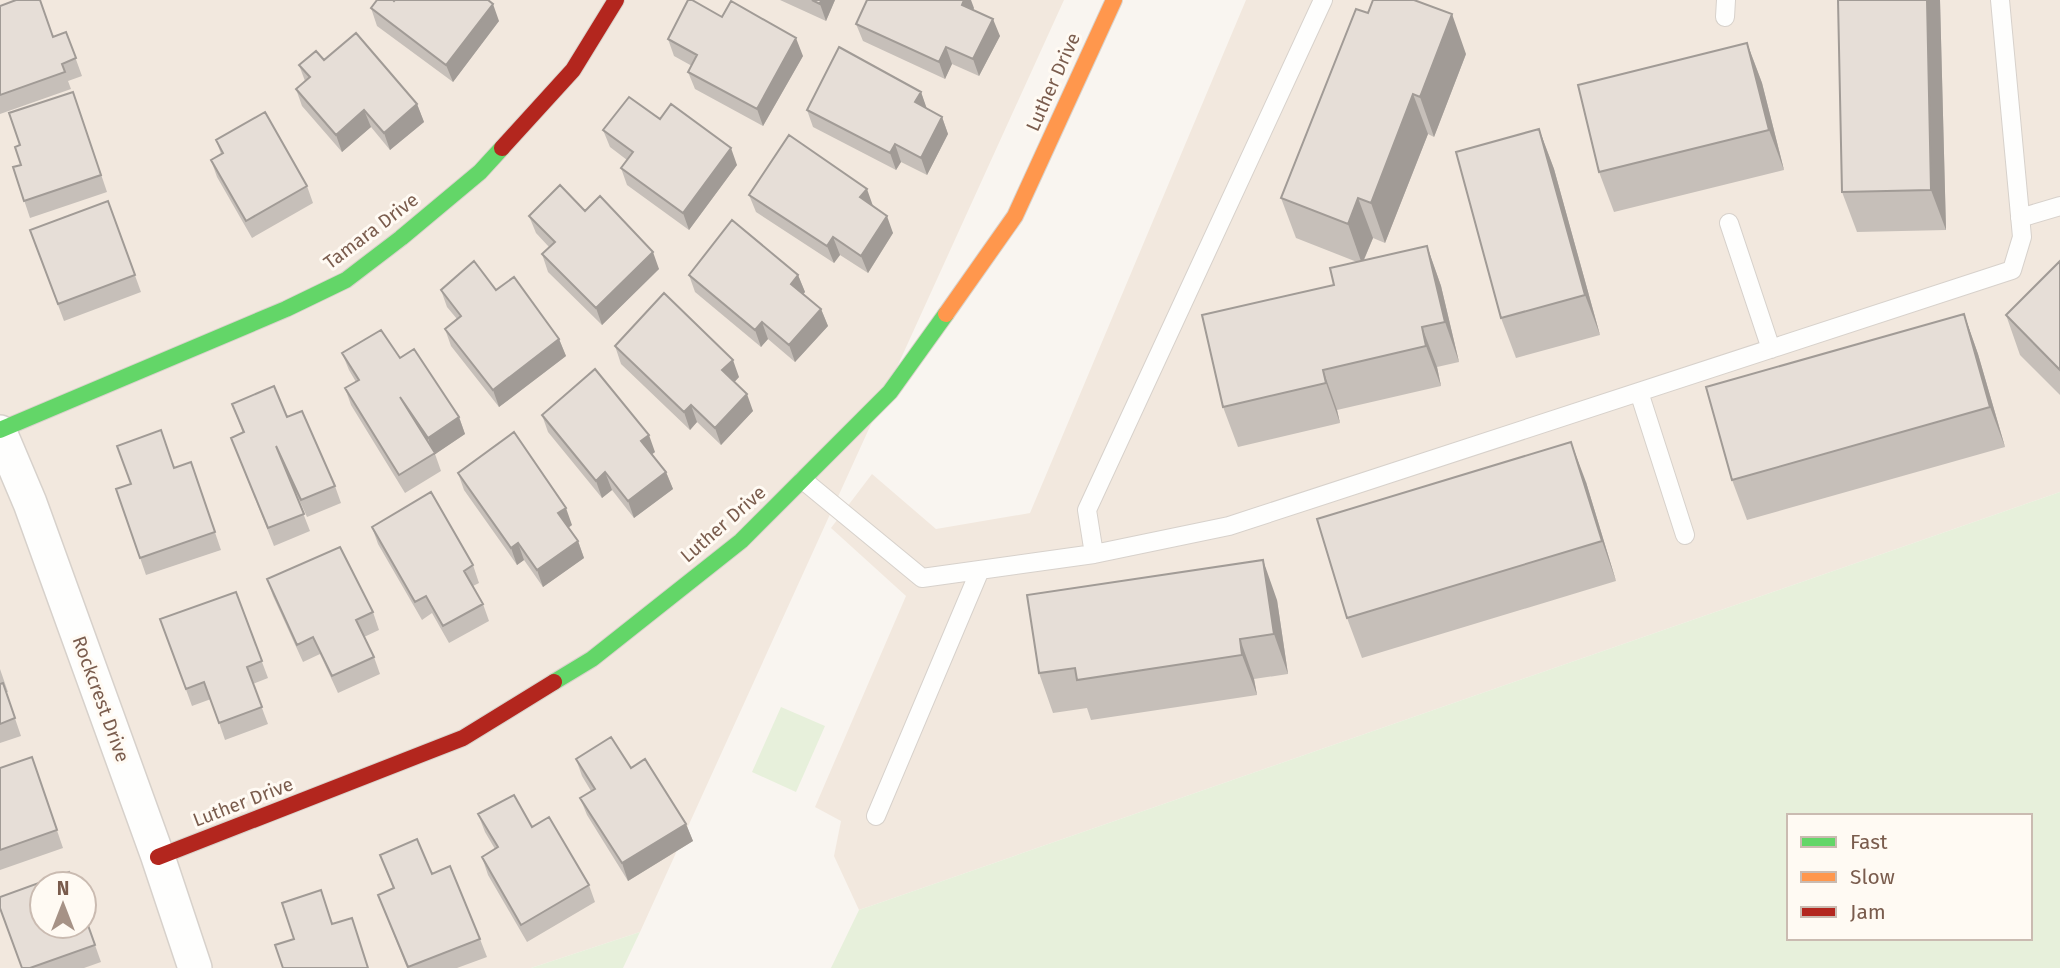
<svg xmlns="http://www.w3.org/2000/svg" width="2060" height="968" font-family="'Fira Sans',sans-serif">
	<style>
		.residential { fill: #f2e8de; fill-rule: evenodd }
		.green { fill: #e7f0db; fill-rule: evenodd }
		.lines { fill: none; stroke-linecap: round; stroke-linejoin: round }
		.lane-casing { stroke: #d7d1cb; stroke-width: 20 }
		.street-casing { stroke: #d7d1cb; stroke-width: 36 }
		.fast-casing { stroke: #d9d2cb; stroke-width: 18 }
		.slow-casing { stroke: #d9d2cb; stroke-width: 18 }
		.jam-casing { stroke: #d9d2cb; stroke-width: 18 }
		.lane { stroke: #fefefd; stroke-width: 18 }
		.street { stroke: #fefefd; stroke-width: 33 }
		.fast { stroke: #63d668; stroke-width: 16 }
		.slow { stroke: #ff974d; stroke-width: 16 }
		.jam { stroke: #b3261e; stroke-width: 16 }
		.wall { fill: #c6bfb9 }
		.shaded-wall { fill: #a19b96 }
		.building { fill: #e6ded7; stroke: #a19b96; stroke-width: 2 }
		.labels { text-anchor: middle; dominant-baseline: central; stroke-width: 6; stroke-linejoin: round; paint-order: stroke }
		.street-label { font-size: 19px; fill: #7a5c4d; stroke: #fffaf3 }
	</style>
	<rect width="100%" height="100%" fill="#f9f5f0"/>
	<path class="residential" d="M0,0h1064l-424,932 -109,36h-531zM42,884h42v42h-42z
		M1246,0h814v492l-1201,418 -25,-54 7,-35 -26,-14 91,-211 -75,-68 41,-54 64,55 94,-16z"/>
	<path class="green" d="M2060,492v476h-1229l28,-58zM1789,816h241v122h-241z
		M781,707l44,19 -29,66 -44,-20z
		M640,932l-17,36h-92z"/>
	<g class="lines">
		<defs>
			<path id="lane" d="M1725,17l1,-17
				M2020,218l40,-12
				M1729,223l42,126
				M1639,392l46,143
				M803,480l119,98 172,-24 -7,-44 236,-510
				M1094,554l135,-28 783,-256 10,-33 -22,-237
				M876,816l104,-246"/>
			<path id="street" d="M0,432l30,71 128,354 37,111"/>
			<path id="fast" d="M0,430l286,-121 60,-29 55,-42 79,-66 22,-24
				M554,682l38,-23 149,-118 149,-149 56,-78"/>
			<path id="slow" d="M946,314l69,-98 99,-216"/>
			<path id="jam" d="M502,148l71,-78 43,-70
				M158,857l305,-119 91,-56"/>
		</defs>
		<use href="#lane" class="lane-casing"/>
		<use href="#street" class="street-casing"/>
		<use href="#fast" class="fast-casing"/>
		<use href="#slow" class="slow-casing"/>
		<use href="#jam" class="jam-casing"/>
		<use href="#lane" class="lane"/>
		<use href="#street" class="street"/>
		<use href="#fast" class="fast"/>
		<use href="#slow" class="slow"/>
		<use href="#jam" class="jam"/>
	</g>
	<path class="wall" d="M780,0h55l-9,21z
		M1940,0l6,230 -89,2 -15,-40z
		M394,1l105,20 -46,61 -76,-56 -6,-18z
		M0,6l53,31 13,-5 16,44 -14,5 3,8 -71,25z
		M974,8l-1,2 27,26 -21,40 -27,-12 -7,15 -82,-38 -7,-17z
		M722,17l81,39 -40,70 -68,-37 -7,-17 4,-6 -18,-10 -6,-17z
		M1747,43l15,40 22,87 -170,42 -15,-40z
		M1466,54l-32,83 -6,-3 -43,109 -12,-5 -9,22 63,-14 14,40 18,76 -22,5 4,19 -104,24 3,13 -102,24 -15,-40 111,-122 23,-23 -61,-24 -15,-40z
		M324,60l93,44 7,18 -34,28 -19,-23 -29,25 -40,-46 -6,-17 9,-8 -6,-16z
		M921,92l5,16 16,9 6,17 -21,41 -26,-13 -5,8 -83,-43 -6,-17z
		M79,109l28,83 -77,26 -17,-51 8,-2 -1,-20z
		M660,119l77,46 -48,65 -62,-45 -6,-17 6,-8 -17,-13 -7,-17z
		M1539,129l15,40 46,166 -84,23 -15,-40z
		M216,140l91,46 6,17 -61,35 -35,-61 -6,-17 10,-6z
		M749,195l124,11 20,27 -25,40 -28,-18 -6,8 -78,-51z
		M108,201l33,91 -77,29 -34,-91z
		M585,211l74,58 -57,56 -54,-53 -6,-18 7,-7 -13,-14 -7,-17z
		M2060,261v134l-40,-40 -14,-40z
		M689,275h109l7,17 -2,2 18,15 7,17 -33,36 -27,-23 -7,8 -66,-55z
		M441,290h55l63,49 7,17 -67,51 -48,-61 -6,-17 12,-10 -10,-12z
		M1964,314l14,40 27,93 -258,73 -15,-40z
		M615,346l124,31 -5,5 19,29 -32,34 -24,-23 -7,8 -69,-66z
		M342,353l58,5 59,59 6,17 -30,20 6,17 -36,22 -54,-88 -6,-17 11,-6 -7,-12z
		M232,404l55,13 48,69 6,17 -34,14 -18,-40 21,54 -36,15 -43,-108 12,-5z
		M542,415l113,37 -3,2 14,18 7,17 -39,29 -22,-28 -10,8 -54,-66z
		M191,462l30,88 -75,25 -30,-86z
		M458,473l114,52 -4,3 10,13 6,17 -41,29 -19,-27 -7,5 -53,-75z
		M1586,482l30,99 -254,77 -15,-40z
		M372,527l101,38 6,18 -6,3 10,18 6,17 -40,22 -17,-30 -10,7 -44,-76z
		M267,579l106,33 6,18 -15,7 10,20 6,17 -42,19 -18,-39 -17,8 -30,-66z
		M236,592l32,86 -15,6 15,40 -43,16 -14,-41 -19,7 -32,-87z
		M1277,600l11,74 -34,5 3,16 -166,25 -4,-12 -34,5 -14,-40z
		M0,669l8,23h-2l15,44 -21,7z
		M32,757l31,91 -63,22v-102z
		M576,759l55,9 55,56 7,17 -65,40 -41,-66 -7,-17 11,-7 -9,-15z
		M478,814l54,13 57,58 6,17 -68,40 -39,-67 -6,-18 13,-8 -10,-17z
		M380,855l52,19 48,65 7,18 -30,11h-50l-29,-73 15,-7z
		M84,914l17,48 -17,6h-62z"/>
	<path class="shaded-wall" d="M821,0h14l-9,21 -6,-17z
		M964,0h7l3,8 -6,14 -6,-17z
		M1927,0h13l6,230 -15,-40z
		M493,4l6,17 -46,61 -7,-17z
		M1452,14l14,40 -32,83 -14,-40z
		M993,19l7,17 -21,40 -6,-17z
		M796,38l7,18 -40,70 -6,-17z
		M1747,43l15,40 22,87 -15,-40z
		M946,47l6,17 -7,15 -6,-17z
		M921,92l6,17 -12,-7z
		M1413,94l15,40 -43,109 -14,-40z
		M417,104l7,18 -34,28 -6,-17z
		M364,110l7,17 -29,25 -6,-17z
		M942,117l6,17 -21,41 -6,-17z
		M1539,129l15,40 46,166 -15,-40z
		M895,144l6,18 -5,8 -6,-17z
		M731,148l6,17 -48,65 -6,-17z
		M867,189l6,17 -13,-9z
		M1358,198l15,40 -11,26 -14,-40z
		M887,216l6,17 -25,40 -7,-17z
		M833,237l7,18 -6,8 -7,-17z
		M1427,246l14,40 18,76 -14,-40z
		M653,252l6,17 -57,56 -6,-17z
		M798,275l7,17 -8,9 -6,-17z
		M821,309l7,17 -33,36 -6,-17z
		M1964,314l14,40 27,93 -15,-40z
		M762,322l6,17 -7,8 -6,-17z
		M1422,327l15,40 4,19 -15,-40z
		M559,339l7,17 -67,51 -6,-17z
		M733,360l6,17 -10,11 -7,-18z
		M1323,370l14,40 3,13 -14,-40z
		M747,394l6,17 -32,34 -6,-17z
		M691,405l6,17 -7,8 -6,-18z
		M459,417l6,17 -31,21 -6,-17z
		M649,435l6,17 -8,6 -6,-17z
		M1571,442l15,40 30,99 -14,-40z
		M605,472l7,18 -10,8 -6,-17z
		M666,472l7,17 -39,29 -6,-17z
		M566,508l6,17 -7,5 -7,-17z
		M578,541l6,17 -41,29 -6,-17z
		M518,543l6,17 -7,5 -6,-17z
		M1263,560l14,40 11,74 -14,-40z
		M1240,639l14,40 3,16 -15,-40z
		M686,824l7,17 -65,40 -6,-18z"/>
	<path class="building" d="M16,0h24l13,37 13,-5 10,26 -14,6 3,8 -65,23v-89z
		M377,0h16l1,1 1,-1h93l5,4 -47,61 -75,-57z
		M688,0h4l30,17 9,-16 65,37 -39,71 -69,-37 9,-17 -29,-16z
		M812,0h9l-1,4z
		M867,0h97l-2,5 31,14 -20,40 -27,-12 -7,15 -83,-38z
		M1373,0h41l38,14 -32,83 -7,-3 -42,109 -13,-5 -10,26 -67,-26 75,-189 12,4z
		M1838,0h89l4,190 -89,2z
		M356,33l61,71 -33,29 -20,-23 -28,25 -40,-46 14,-12 -11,-12 17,-14 8,9z
		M1747,43l22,87 -170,42 -21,-87z
		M839,47l82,45 -6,10 27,15 -21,41 -26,-14 -5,9 -83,-43z
		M73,92l28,83 -77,26 -11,-34 8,-2 -6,-18 5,-2 -11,-32z
		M629,97l31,22 11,-15 60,44 -48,65 -62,-45 12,-16 -30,-22z
		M265,112l42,74 -61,35 -35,-61 12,-7 -7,-13z
		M1539,129l46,166 -84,23 -45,-166z
		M789,135l78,54 -7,8 27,19 -26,40 -28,-19 -6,9 -78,-51z
		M560,185l25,26 15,-15 53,56 -57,56 -54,-54 13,-12 -26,-26z
		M108,201l27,74 -77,29 -28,-74z
		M732,220l66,55 -7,9 30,25 -32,36 -27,-23 -7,8 -66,-55z
		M1427,246l18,76 -23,5 4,19 -103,24 3,13 -103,24 -21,-92 132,-30 -4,-17z
		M474,261l22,29 18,-13 45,62 -66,51 -48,-61 16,-13 -20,-26z
		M2060,261v109l-54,-55z
		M664,293l69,67 -11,10 25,24 -32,34 -24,-23 -7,7 -69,-66z
		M1964,314l26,93 -258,73 -26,-93z
		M381,330l19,28 14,-9 45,68 -31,21 -28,-41 35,56 -36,22 -54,-87 14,-8 -17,-27z
		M595,369l54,66 -8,6 25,31 -38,29 -23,-29 -9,9 -54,-66z
		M274,386l13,31 15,-6 33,75 -34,14 -25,-54 28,68 -36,14 -37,-90 13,-6 -12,-28z
		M161,430l13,38 17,-6 24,70 -75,26 -24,-69 15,-5 -14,-38z
		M514,432l52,76 -8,5 20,28 -41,29 -19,-27 -7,5 -53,-75z
		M1571,442l31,99 -255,77 -30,-99z
		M431,492l42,73 -9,6 19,33 -40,22 -17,-30 -11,6 -43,-75z
		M340,547l33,65 -17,8 18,37 -42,19 -19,-39 -16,8 -30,-66z
		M1263,560l11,74 -34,5 2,16 -165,25 -2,-12 -36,5 -12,-78z
		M236,592l26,69 -15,6 15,40 -43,16 -15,-41 -18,7 -26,-70z
		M3,683l12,35 -15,6v-40z
		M611,737l20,31 14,-9 41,65 -64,39 -42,-65 15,-9 -19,-30z
		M32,757l25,73 -57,20v-82z
		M514,795l18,32 17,-10 40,68 -68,40 -39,-68 16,-10 -20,-33z
		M417,839l15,35 18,-8 30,73 -72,28 -30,-72 16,-7 -14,-33z
		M69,872l4,12h-31v42h42v-12l11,31 -65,23h-8l-22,-60v-11z
		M321,890l11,34 20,-6 16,50h-85l-8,-23 19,-6 -12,-36z"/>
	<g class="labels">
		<g class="street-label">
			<text transform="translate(1053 82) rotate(-66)">Luther Drive</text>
			<text transform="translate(371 231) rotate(-37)">Tamara Drive</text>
			<text transform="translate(723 524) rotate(-41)">Luther Drive</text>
			<text transform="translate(101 699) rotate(70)">Rockcrest Drive</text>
			<text transform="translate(243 802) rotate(-21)">Luther Drive</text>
		</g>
	</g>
	<rect x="1787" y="814" width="245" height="126" fill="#fffaf3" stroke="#cabbb1" stroke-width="2"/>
	<rect x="1801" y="837" width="35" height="10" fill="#63d668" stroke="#cabbb1" stroke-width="2"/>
	<text x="1850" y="849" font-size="21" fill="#7a5c4d">Fast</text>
	<rect x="1801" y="872" width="35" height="10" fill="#ff974d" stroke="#cabbb1" stroke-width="2"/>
	<text x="1850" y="884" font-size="21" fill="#7a5c4d">Slow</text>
	<rect x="1801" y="907" width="35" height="10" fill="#b3261e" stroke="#cabbb1" stroke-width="2"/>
	<text x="1850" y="919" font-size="21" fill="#7a5c4d">Jam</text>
	<g transform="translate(63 905)"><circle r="33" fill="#fffaf3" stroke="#cabbb1" stroke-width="2"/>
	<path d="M0-5L12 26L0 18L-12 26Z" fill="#a69286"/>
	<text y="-10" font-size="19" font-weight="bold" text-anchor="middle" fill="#7a5c4d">N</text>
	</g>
</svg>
